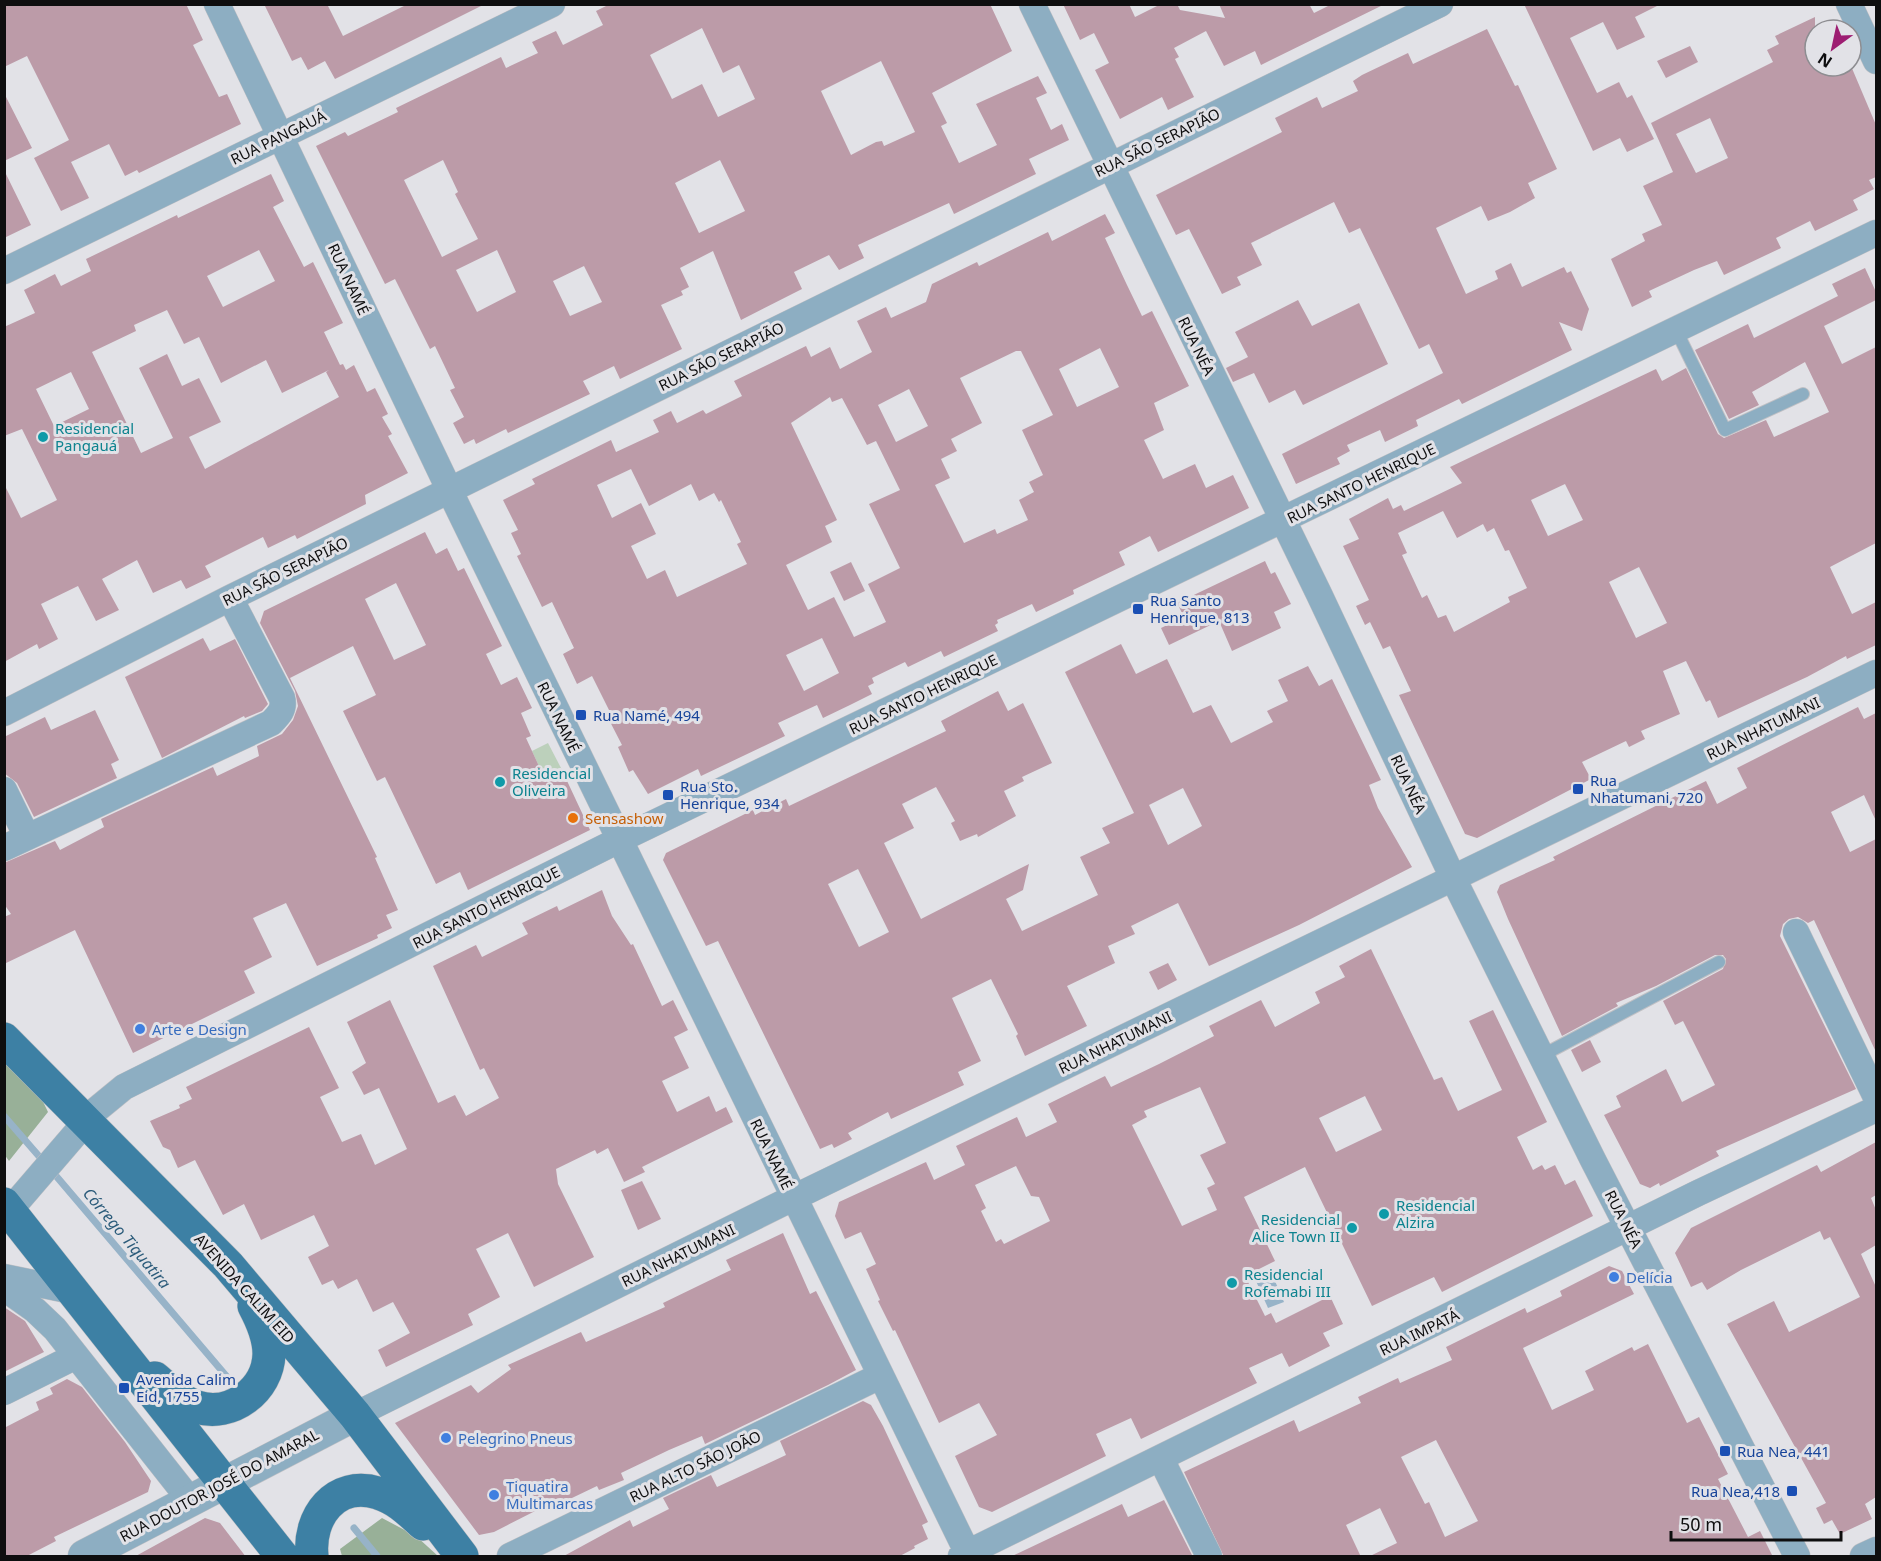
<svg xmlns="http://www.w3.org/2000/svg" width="1881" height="1561" font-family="'Noto Sans',sans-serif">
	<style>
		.green { fill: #bcd0bb }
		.forest { fill: #98b098 }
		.water { fill: #97b3c8 }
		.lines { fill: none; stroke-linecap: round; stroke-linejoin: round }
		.stream { stroke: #97b3c8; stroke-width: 7 }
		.building { fill: #bc9ba8; fill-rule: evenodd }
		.service-casing { stroke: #c0c0c4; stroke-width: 14 }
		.minor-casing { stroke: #c0c0c4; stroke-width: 27 }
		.tertiary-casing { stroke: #c0c0c4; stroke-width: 33 }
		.primary-casing { stroke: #c0c0c4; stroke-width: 34 }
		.service { stroke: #8daec2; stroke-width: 12 }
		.minor { stroke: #8daec2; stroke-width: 26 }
		.tertiary { stroke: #8daec2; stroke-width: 32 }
		.primary { stroke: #3d80a4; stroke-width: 33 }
		.culture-dot { fill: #0f9aa8; stroke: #e2e2e7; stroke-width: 2 }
		.transit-dot { fill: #1a4fb4; stroke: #e2e2e7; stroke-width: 2 }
		.food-dot { fill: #e8710a; stroke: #e2e2e7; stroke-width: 2 }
		.shop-dot { fill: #3f7fe0; stroke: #e2e2e7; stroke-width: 2 }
		.labels { text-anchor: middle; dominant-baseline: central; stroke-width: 6; stroke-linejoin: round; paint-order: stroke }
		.street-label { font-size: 15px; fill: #0e0e0f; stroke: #e2e2e7 }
		.culture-label { font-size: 15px; fill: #0d838f; stroke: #e2e2e7; text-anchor: start }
		.transit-label { font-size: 15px; fill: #164399; stroke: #e2e2e7; text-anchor: start }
		.food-label { font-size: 15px; fill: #c56008; stroke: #e2e2e7; text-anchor: start }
		.shop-label { font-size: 15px; fill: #366cbe; stroke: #e2e2e7; text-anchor: start }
		.water-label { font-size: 16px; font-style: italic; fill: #2b5b7a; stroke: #e2e2e7 }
	</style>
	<rect width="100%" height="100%" fill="#e2e2e7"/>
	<path class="green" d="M548,743l13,25 -17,9 -12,-26z"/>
	<path class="forest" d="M4,1048l26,27 18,37 -39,49 -5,-7z
		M382,1518l34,18 22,20h-96l-2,-7z"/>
	<path class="water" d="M1272,1274l12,28 -16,6 -12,-27z"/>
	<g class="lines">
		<path class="stream" d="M4,1116l40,46
			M51,1170l177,208
			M354,1528l23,28"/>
	</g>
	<path class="building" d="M4,4h182l17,36 -10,5 26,52 8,-3 14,30 -102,49 -2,-3 -12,6 -16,-32 -38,18 18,36 -28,13 -27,-53 35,-18 -42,-84 -23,11z
		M264,4h63l16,32 65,-32h77l-150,75 -10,-18 -17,9 -7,-13 -9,4z
		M610,4h380l22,47 -80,42 15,30 -6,3 18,37 38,-18 -21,-41 62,-28 9,17 -11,5 15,32 11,-6 7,16 -40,19 7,15 -82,40 -5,-11 -91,42 6,13 -25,12 -10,-15 -35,17 8,17 -61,31 -28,-69 -33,17 9,19 -8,4 2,4 -22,10 21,44 -62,30 -6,-13 -31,15 7,13 -82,39 -2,-4 -30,15 -2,-5 -10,5 -11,-21 11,-6 -14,-27 5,-2 -20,-42 -5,3 -35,-70 -10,5 -69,-138 29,-14 3,4 50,-24 -2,-4 105,-51 5,11 32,-15 -6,-11 24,-11 7,14 40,-20 -7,-14zM702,28l21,45 16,-8 16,34 -37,18 -16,-33 -30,15 -22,-44zM881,61l34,71 -31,14 -2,-5 -6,1 -25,13 -30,-64zM443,160l15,32 -3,2 23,45 -36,18 -38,-77zM720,160l25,51 -46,22 -24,-50zM497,250l19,42 -39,20 -21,-42zM584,266l18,36 -32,14 -17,-35z
		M1063,4h66l6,13 26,-13h16l3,6 45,8 -6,-14h90l5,9 18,-9h53l-124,61 -6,-14 -31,15 -18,-35 -32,17 5,9 -4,2 19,38 -26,13 -6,-13 -42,22 -25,-49 14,-7 -15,-30 -14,7z
		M1524,4h137l-26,13 10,20 -28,13 -14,-28 -33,16 27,55 22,-11 8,16 5,-3 22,44 -27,13 -7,-14 -27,13z
		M1815,17v49h36l25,59v52l-7,3 5,9 -21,11 5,10 -43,21 -5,-10 -34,17 5,10 -57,27 -7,-14 -23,9 -45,21 3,6 -20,10 -21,-48 34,-18 -3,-7 20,-9 -19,-39 30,-14 -22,-49 122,-61 -6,-12 12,-6 -4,-8zM1710,118l18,40 -32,15 -20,-39z
		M1487,29l28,57 3,-1 39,84 -29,14 7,15 -25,14 -22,9 -7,-15 -45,22 30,66 32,-15 -3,-8 16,-8 11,24 42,-20 3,6 4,-2 18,38 -7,22 -23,-9 13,28 -110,54 -3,-5 -43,21 2,6 -33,16 -5,-12 -33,15 3,6 -13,7 3,6 -44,20 -14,-30 161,-81 -14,-29 -10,5 -59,-121 -11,5 -15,-31 -83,41 11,22 -25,12 4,8 -19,9 -33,-65 -13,6 -20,-40 126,-63 -7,-14 42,-21 5,11 36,-17 -5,-10 9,-6 46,-22 5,11z
		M1690,46l8,16 -32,16 -9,-17z
		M4,93l28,55 -28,13z
		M4,170l27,55 -27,13z
		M271,174l13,27 -11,6 31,60 9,-5 30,61 -19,9 16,33 3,-1 3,6 8,-5 13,27 8,-4 13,26 -6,3 10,17 -4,2 20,37 -43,22 1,9 -69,35 -2,-4 -27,13 -5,-11 -58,29 6,11 -25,12 -5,-9 -28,13 -16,-33 -35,19 17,31 -23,11 -18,-35 -37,18 17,35 -19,10 -2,-5 -33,18v-178l17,34 36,-18 -35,-71 -18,7v-109l31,-14 -11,-23 31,-16 6,12 30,-15 -5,-12 91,-44 1,3zM259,250l16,31 -52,26 -16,-31zM167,310l17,34 15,-7 22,46 45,-23 16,33 47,-23 -3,2 13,25 -134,72 -16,-32 32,-15 -22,-44 -17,8 -15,-32 -28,14 34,70 -32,15 -49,-101 44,-21 -2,-6zM71,372l18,37 -35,17 -18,-37z
		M1105,214l10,19 -10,5 22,47 15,31 10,-5 37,75 -35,17 10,27 -20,10 19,39 32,-15 11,24 27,-13 16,33 -91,44 -8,-16 -31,16 6,13 -52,25 1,4 -38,18 -4,-8 -35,16 1,3 -3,2 3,6 -54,26 -3,-6 -33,16 -3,-5 -33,16 2,5 -6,3 4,8 -22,11 -27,13 -6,-13 -39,18 7,13 -84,40 -3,-7 -50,25 -15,-24 -4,2 -11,-25 4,-2 -16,-31 4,-2 -18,-36 -15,8 -14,-30 11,-6 -22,-46 -10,5 -25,-51 4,-2 -10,-21 7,-3 -15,-30 32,-16 -3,-5 79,-39 5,12 43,-20 -6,-12 18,-9 6,12 26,-13 3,4 36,-18 -8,-15 72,-35 5,11 19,-10 10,22 32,-17 -15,-31 29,-14 5,11 35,-16 6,-18 45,-22 2,4 69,-34 4,9zM1100,348l19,39 -42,20 -18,-38zM1016,351h5l32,64 -31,15 21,45 -14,7 5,10 -15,8 9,20 -31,14 -2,-5 -31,14 -29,-58 15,-7 -9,-19 16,-8 -6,-12 31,-16 -22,-45zM909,389l19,37 -32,16 -18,-37zM830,397l2,5 10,-4 25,47 9,-4 24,49 -31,14 31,64 -32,16 18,38 -32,15 -20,-40 -26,13 -22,-45 46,-23 -7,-16 12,-6 -46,-97zM631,469l18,37 42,-22 8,17 15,-8 5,9 2,-2 20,42 -4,2 10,20 -70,33 -12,-27 -18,9 -16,-33 25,-12 -15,-31 -29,15 -15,-33zM822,638l17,35 -35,18 -18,-36z
		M1865,268l11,24v8l-52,26 18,38 34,-17v196l-46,24 22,47 24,-12v43l-29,14 -1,-3 -39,21 -89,41 -8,-18 -4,2 -20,-41 -23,10 17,43 -39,17 4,8 -16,8 -3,-6 -44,21 9,17 -114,59 -12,-4 -66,-139 12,-4 -21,-45 -7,3 -13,-27 -5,3 -9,-19 13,-6 -26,-54 16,-7 -10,-20 39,-21 5,11 8,-4 3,6 58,-28 -12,-16 206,-98 6,12 24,-13 32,66 6,4 42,-18 8,17 55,-25 -24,-50 -53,30 7,13 -30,14 -34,-69 53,-26 6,14 84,-42 -6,-12zM1565,484l18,36 -35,16 -17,-36zM1443,511l14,27 26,-14 4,8 7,-4 11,23 4,-1 18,38 -19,9 2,5 -56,30 -8,-17 -8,3 -11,-23 -5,3 -20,-43 5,-2 -9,-20zM1639,567l28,56 -31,15 -27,-56z
		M1298,300l14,26 47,-23 29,61 -85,41 -8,-15 -26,13 -15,-30 -21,9 -7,-14 22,-11 -13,-25z
		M425,532l11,22 11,-6 11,23 6,-3 38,78 -16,8 15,31 16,-8 15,31 -11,5 10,23 -5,2 18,39 17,-9 29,62 -122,60 -8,-18 -24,12 -51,-107 -8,4 -34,-70 33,-16 -23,-49 -63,32 87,179 -2,1 23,52 -12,5 6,13 -15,7 1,3 -61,28 -31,-63 -33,15 19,39 -28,14 11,22 -122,60 -58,-123 -71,34v-47l7,-3 -7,-10v-41l51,-22 5,9 44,-23 -3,-8 112,-52 4,9 42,-20 -2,-10 25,-12 11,-14 5,-14 -3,-15 -35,-68 4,-12zM396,583l30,62 -32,15 -29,-61z
		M1265,561l6,13 4,-2 16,32 -17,8 7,16 -49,23 -13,-30 -50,24 -8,-17 23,-11 -7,-14z
		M851,562l14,29 -21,10 -14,-29z
		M203,638l7,13 25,-12 33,65 -6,7 -17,7 -1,-2 -82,42 -37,-81z
		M1121,644l15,30 31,-15 26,54 18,-8 20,38 42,-21 -6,-11 21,-10 -10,-21 30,-14 11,20 13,-7 49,101 -12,5 9,23 34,59 -113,58 -90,41 -31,-63 -47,23 4,8 -27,12 7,17 -48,23 20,40 -62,30 -9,-20 2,-2 -27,-55 -39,19 29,63 -23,11 6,13 -73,34 -3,-7 -40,21 4,6 -18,9 -2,-4 -12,5 -102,-208 -12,5 -43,-86 3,-7 87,-43 2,5 31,-16 3,7 157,-75 -5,-10 57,-30 10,20 15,-8 29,60 -30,14 2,4 -20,10 12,25 -38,21 -1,-3 -17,7 -9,-18 4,-2 -19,-34 -34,17 12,24 -30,15 37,76 108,-55 -6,26 -17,9 16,32 76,-36 -18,-38 30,-14 -8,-15 32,-15 -69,-141zM1183,788l19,38 -34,19 -19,-40zM858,869l31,63 -30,15 -31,-63z
		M1858,707l6,12 12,-6v108l-12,-26 -33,17 19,40 26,-13v213l-62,-132 -6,3 -10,-6 -9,2 -6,5 -3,12 76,153 -140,62 3,5 -59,30 -1,-3 -9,5 -10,-4 -36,-69 17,-8 -5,-11 50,-27 16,33 33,-17 -32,-64 -8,4 -12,-24 60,-32 3,-10 -3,-4h-8l-59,31 -40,17 2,3 -56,30 -54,-117 -11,-27 3,-7 55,-25 -2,-3 153,-76 11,23 30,-16 -10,-20z
		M95,710l24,50 -8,4 6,14 -83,39 -17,-34 -13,-10v-36l41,-20 6,13z
		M602,890l10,26 19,29 2,-1 29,62 11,-6 15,30 -14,7 15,31 -27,13 15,31 32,-16 7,16 10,-5 7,15 -91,45 3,5 -21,10 -16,-34 -11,6 -2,-4 -39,19 2,15 36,73 -60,30 -26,-54 -32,16 24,48 -32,17 5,11 -87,42 -8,-17 32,-17 -17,-31 -20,10 -16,-33 -19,10 -5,-9 -11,5 -14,-28 21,-11 -15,-31 -53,25 -17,-36 -21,11 -28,-55 -17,8 -8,-18 -7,-3 -13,-26 30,-13 -1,-3 13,-6 -6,-12 123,-60 30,61 -19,9 22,45 19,-8 14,31 32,-16 -28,-61 -15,7 -12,-23 14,-9 -19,-41 43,-22 48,103 17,-8 11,21 33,-18 -15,-30 -4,2 -47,-104 43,-21 6,12 46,-23 -6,-11 35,-17 2,5z
		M1371,949l63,131 8,-3 16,34 44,-21 -33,-69 24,-11 54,112 -30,15 16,33 9,-5 3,5 10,-5 10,20 10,-5 18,36 -151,76 -8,-15 -62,29 -67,-139 -61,30 31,64 -30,15 20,40 6,-3 5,10 54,-27 13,28 -20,9 7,13 -41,21 -7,-14 -33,15 8,15 -116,56 -10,-21 -35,16 10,22 -114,56 -13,-5 -24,-51 42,-21 -18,-32 -40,20 -44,-93 -2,1 -15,-30 2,-1 -14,-31 10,-5 -15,-32 -16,7 -10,-23 4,-14 87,-40 8,18 31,-15 -9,-19 61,-29 9,20 31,-15 -9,-18 57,-28 6,11 48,-23 55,-28 -5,-10 52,-26 14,27 45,-24 -5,-11 30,-15 -6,-11zM1200,1087l26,56 -26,12 15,29 -8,4 10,22 -35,16 -50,-101 15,-8 -3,-6zM1365,1096l17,34 -46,22 -17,-34zM1016,1166l15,30 8,1 11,24 -46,23 -3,-5 -5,3 -15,-31 5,-3 -11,-23z
		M1168,963l9,17 -19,10 -9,-18z
		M1590,1040l11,22 -19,10 -11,-22z
		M1876,1142v53l-5,3 5,12v35l-15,9 15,33v210l-11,7 7,15 -32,15 -8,-14 -8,4 -8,-16 10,-5 -99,-179 47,-23 15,31 71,-35 -30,-60 -6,3 -4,-9 -79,39 -34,20 -5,-8 -11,5 -16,-34 16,-25 126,-63 4,7z
		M642,1181l19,38 -23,11 -17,-40z
		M783,1233l27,61 6,-3 40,79 -28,15 -123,59 -3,-8 -33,14 -48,23 3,7 -25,10 -2,-4 -48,23 -2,-4 -53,27 -15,3 -84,-112 76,-38 7,8 33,-24 -3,-4 73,-33 5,10 79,-35 -2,-4 68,-33 -5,-10z
		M1609,1266l13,5 12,23 -111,54 29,62 42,-20 -9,-19 47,-24 2,4 14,-7 39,79 12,-6 29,57 -10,5 30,58 12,-6 13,26h-405l29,-14 -17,-35 -34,17 15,32h-137l-40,-85 110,-52 5,12 62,-29 -3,-6 40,-19 2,5 52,-23 -6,-13 79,-39 2,5 35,-17 -2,-5zM1436,1440l42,81 -33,16 -16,-35 -4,2 -24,-47z
		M4,1307l21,14 19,31 -40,20z
		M67,1379l15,8 43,55 26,39 -3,11 -94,45 2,4 -31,16h-21v-129l35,-18 -3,-8 17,-8 -3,-6z
		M863,1401l8,4 12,21 45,96 -6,3 6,14 -14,7 1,2 -17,9h-336l68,-37 3,7 36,-18 -6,-11 48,-23 6,12 69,-32 -6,-14z
		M1164,1500l29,57h-183l112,-53 6,13z
		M205,1518l15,5 26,34h-112z"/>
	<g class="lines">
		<defs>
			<path id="service" d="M1676,330l49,100 78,-36
				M1541,1056l178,-94"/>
			<path id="minor" d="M217,4l242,506 510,1046
				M1032,4l287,590 134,284 140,282 204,396
				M1849,4l27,57
				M4,271l548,-267
				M4,713l226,-115 1210,-594
				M4,790l23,47
				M4,848l267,-125c8,-8 14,-14 11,-25l-52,-100
				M1796,932l80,165
				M4,1217l92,-107 28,-23 495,-247 1257,-607
				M4,1277l68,14
				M11,1293l24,17 20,19 135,171
				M4,1392l72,-36
				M355,1415l438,-217 1083,-525
				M1161,1459l48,97
				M510,1556l370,-180
				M961,1556l737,-363 178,-84
				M1863,1556l13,-6"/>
			<path id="tertiary" d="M84,1556l271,-141"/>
			<path id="primary" d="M4,1039l224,226 127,150 107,141
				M4,1204l278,352
				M155,1378c13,11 25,23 42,29 34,11 71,-17 72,-53 0,-17 -7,-33 -15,-48
				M312,1556c-4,-39 23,-76 66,-63 18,5 32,19 45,31"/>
		</defs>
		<use href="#service" class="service-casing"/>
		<use href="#minor" class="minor-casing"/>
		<use href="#tertiary" class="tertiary-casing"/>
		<use href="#primary" class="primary-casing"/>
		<use href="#service" class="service"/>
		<use href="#minor" class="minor"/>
		<use href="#tertiary" class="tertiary"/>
		<use href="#primary" class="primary"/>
	</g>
	<g class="culture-dot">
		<circle cx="43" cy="437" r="6"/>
		<circle cx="500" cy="782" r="6"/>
		<circle cx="1384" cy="1214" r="6"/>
		<circle cx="1352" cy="1228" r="6"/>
		<circle cx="1232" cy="1283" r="6"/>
	</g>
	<g class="transit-dot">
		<rect x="1132" y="603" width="12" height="12" rx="3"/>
		<rect x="575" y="709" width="12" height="12" rx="3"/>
		<rect x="1572" y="783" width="12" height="12" rx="3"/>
		<rect x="662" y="789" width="12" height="12" rx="3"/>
		<rect x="118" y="1382" width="12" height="12" rx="3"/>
		<rect x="1719" y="1445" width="12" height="12" rx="3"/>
		<rect x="1786" y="1485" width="12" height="12" rx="3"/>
	</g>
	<circle class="food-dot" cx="573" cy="818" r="6"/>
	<g class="shop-dot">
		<circle cx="140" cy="1029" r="6"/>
		<circle cx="1614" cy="1277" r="6"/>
		<circle cx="446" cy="1438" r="6"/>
		<circle cx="494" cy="1495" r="6"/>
	</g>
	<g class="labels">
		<g class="street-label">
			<text transform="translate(278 137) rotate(-26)">RUA PANGAUÁ</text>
			<text transform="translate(1157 142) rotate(-26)">RUA SÃO SERAPIÃO</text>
			<text transform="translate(349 279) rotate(65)">RUA NAMÉ</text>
			<text transform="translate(1197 346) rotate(64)">RUA NÉA</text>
			<text transform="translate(721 356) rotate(-26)">RUA SÃO SERAPIÃO</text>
			<text transform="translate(1361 483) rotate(-26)">RUA SANTO HENRIQUE</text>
			<text transform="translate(285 571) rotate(-26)">RUA SÃO SERAPIÃO</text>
			<text transform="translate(923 694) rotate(-26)">RUA SANTO HENRIQUE</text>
			<text transform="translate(559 717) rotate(64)">RUA NAMÉ</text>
			<text transform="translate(1763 728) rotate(-26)">RUA NHATUMANI</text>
			<text transform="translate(1409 784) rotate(65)">RUA NÉA</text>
			<text transform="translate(486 907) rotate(-27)">RUA SANTO HENRIQUE</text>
			<text transform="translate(1115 1042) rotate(-26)">RUA NHATUMANI</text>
			<text transform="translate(772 1154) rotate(64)">RUA NAMÉ</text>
			<text transform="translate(1624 1219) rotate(63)">RUA NÉA</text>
			<text transform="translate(678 1255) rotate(-26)">RUA NHATUMANI</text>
			<text transform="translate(245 1288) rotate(48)">AVENIDA CALIM EID</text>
			<text transform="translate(1419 1332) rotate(-26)">RUA IMPATÁ</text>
			<text transform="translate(695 1466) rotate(-26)">RUA ALTO SÃO JOÃO</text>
			<text transform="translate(219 1485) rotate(-28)">RUA DOUTOR JOSÉ DO AMARAL</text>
		</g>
		<g class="culture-label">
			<text x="55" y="428">Residencial<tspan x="55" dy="17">Pangauá</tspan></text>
			<text x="512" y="773">Residencial<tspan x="512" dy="17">Oliveira</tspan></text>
			<text x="1396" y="1205">Residencial<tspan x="1396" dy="17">Alzira</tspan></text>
			<text x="1340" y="1219" text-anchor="end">Residencial<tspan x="1340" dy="17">Alice Town II</tspan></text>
			<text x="1244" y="1274">Residencial<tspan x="1244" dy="17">Rofemabi III</tspan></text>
		</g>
		<g class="transit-label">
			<text x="1150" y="600">Rua Santo<tspan x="1150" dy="17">Henrique, 813</tspan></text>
			<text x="593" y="715">Rua Namé, 494</text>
			<text x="1590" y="780">Rua<tspan x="1590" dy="17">Nhatumani, 720</tspan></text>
			<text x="680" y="786">Rua Sto.<tspan x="680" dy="17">Henrique, 934</tspan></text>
			<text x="136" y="1379">Avenida Calim<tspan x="136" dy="17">Eid, 1755</tspan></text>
			<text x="1737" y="1451">Rua Nea, 441</text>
			<text x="1780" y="1491" text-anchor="end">Rua Nea,418</text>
		</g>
		<g class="food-label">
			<text x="585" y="818">Sensashow</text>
		</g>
		<g class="shop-label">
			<text x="152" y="1029">Arte e Design</text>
			<text x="1626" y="1277">Delícia</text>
			<text x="458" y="1438">Pelegrino Pneus</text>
			<text x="506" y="1486">Tiquatira<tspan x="506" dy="17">Multimarcas</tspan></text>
		</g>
		<g class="water-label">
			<text transform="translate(127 1238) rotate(50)">Córrego Tiquatira</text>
		</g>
	</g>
	<rect width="1881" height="1561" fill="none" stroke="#0e0e0f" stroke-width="12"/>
	<g transform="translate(1833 48) rotate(213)"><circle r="28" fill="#e2e2e7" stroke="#8d8d91" stroke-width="1.5"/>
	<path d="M0-4.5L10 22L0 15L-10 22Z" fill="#9d1d72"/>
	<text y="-9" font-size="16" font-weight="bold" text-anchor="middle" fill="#0e0e0f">N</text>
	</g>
	<path d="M1671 1531v9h170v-9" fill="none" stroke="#0e0e0f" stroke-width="3"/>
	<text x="1680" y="1531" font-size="18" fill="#0e0e0f" stroke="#e2e2e7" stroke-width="4.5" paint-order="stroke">50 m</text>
</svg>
